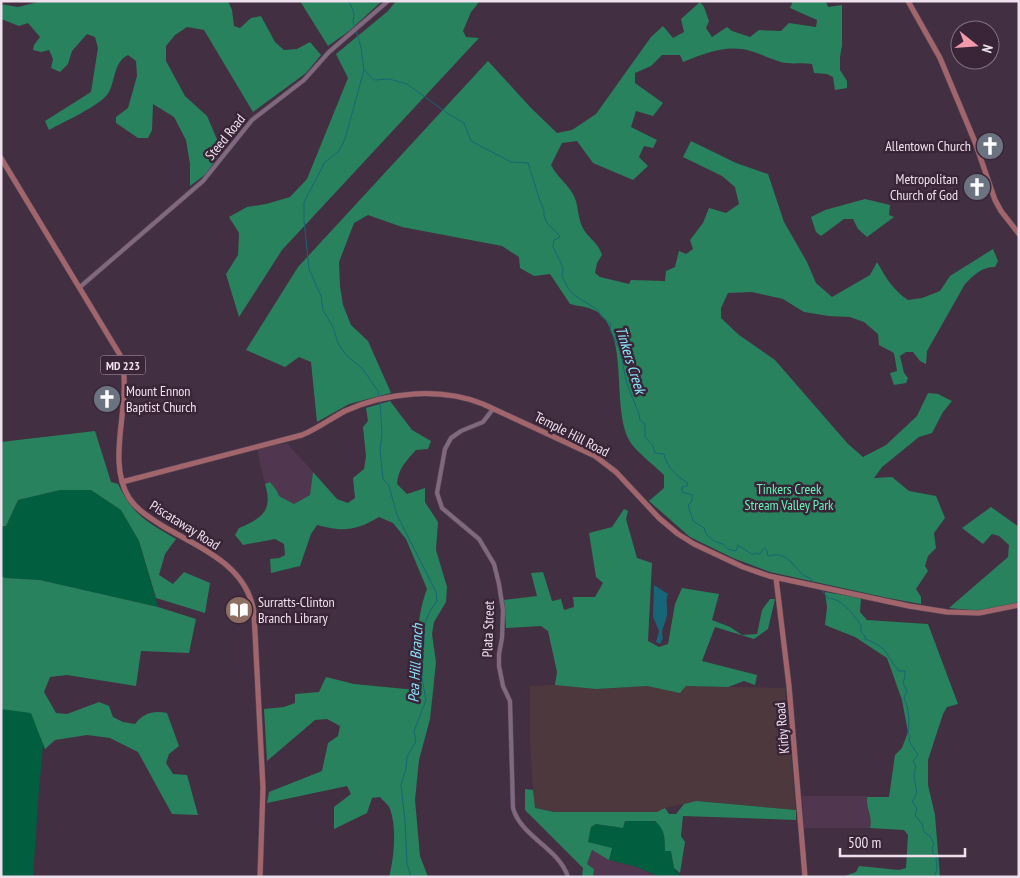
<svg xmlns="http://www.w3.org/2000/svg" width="1020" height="878" font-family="'PT Sans Narrow',sans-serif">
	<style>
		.built { fill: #50364e }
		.industrial { fill: #4d383d }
		.green { fill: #015e3f }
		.forest { fill: #28825d }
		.water { fill: #176677 }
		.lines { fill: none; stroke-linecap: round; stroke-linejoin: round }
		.stream { stroke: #176677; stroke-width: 1 }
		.minor-casing { stroke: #5c4c5b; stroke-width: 5 }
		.major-casing { stroke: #5c4c5b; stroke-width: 6 }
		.minor { stroke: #80687e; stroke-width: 4 }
		.major { stroke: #a3656c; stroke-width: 5 }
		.labels { text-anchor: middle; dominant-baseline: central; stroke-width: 5; stroke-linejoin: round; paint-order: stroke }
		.shield { fill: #392537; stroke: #b8a9b6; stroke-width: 1 }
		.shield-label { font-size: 12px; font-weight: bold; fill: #eee1ed }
		.street-label { font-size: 14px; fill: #eee1ed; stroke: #392537 }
		.poi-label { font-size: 14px; fill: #eee1ed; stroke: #392537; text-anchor: end }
		.park-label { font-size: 14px; fill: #60f8b8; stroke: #392537 }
		.water-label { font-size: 15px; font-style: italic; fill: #8ae7ff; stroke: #392537 }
	</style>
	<rect width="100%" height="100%" fill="#432f42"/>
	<path class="built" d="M287,443l26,29 -3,23 -16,9 -15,-8 -2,-5 -7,-9 -5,2 -8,-34z
		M802,796h64l6,24 -2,8h-66z
		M592,850l17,10 28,7 23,10h-67l1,-8 -7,-5z"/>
	<path class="industrial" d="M555,685l41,4 51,-3 33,6 6,-6 99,2 11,122 -100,-9 -31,7 -8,4h-103l-20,-4 -4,-67v-55z"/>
	<path class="green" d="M60,490h31l30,20 18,31 19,66 -118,-27 -36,-2 -3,-2v-50h5l12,-26z
		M1,703l46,4 -8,81 -6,89h-32z
		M646,820c19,1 19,14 19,30l6,1 3,17 7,9h-21l-23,-10 -28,-7 2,-12 -23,-6 3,-15 5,-3 27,4 2,-7z"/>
	<path class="forest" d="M42,1h186l4,9 2,16 6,2 11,-10 10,-2 14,26 9,8 13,-1 13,-7 11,13 -15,18 -53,39 -49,-82 -17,-3 -12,8 -9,11v15l19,35 22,20 15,35 -16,23 -16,12v-22l-4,-24 -12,-23 -21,-13 -1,26 -4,8h-10l-22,-15v-6l12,-9 9,-32 -1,-15 -8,-6c-15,8 -12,24 -19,37 -7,13 -46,30 -60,38l-4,-9 46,-29 7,-44 -3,-11 -8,-3 -15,17 -4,13 -8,8 -9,-4 2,-9 -4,-9 -8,2 -8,-2 1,-5 6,-8 -12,-14 -9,3 -18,-7v-15l17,3z
		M300,1h82l-33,30 -21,15z
		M396,1h84l-9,11 -8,19 3,6 13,1 -197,212 -43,67 -13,-43 12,-19 1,-22 -10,-16 18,-10 19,-3 24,-7 17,-18 41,-101 -12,-24 52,-43z
		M793,1h33l2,6 14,-2v40l-2,12v13l7,11v7l-12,2 -2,-13 -6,-3 -13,-1 -2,-9c-10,-2 -21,1 -31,-2 -10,-3 -20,-8 -30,-11 -25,-7 -45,2 -68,11l-3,-7h-18l-11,11 -16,7v10l28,20 -10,13 -17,-5 -5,16 26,13 -4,8 -9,-2 -5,11 9,9 -15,14 -40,-17 -16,-22 -15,2 -11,22c6,12 17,19 23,31 5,10 3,23 10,34 6,9 15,14 18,25l-5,8 -2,10 5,4 29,7 2,-4 34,1 1,-10 9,-4 4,-16 7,3 7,-5 -3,-9 13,-17 6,-15 17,5 13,-9 -4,-17 -13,-11 -39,-19 8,-16 45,22 32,11 16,48 23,40 9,21 16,14 38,-22 7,-13c9,16 16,28 31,38l14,-2 18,-7 10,-15 43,-27 5,12 -3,6c-14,0 -21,8 -30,17l-38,67 -1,13 -6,-3 -7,-9h-7l-6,4 4,17 4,5 -2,5 -12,2 -4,-12 7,-2 -3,-18 -15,-8 -1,-11 -14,-12 -14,-5 -21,-1 -25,-4 -21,-13 -31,-7 -24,1 -7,15v10l18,17 36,25 73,84 15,13 23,-12 31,-29 11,-23 10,1 14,7 -9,11 -11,21 -13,4 -37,30 -8,11 18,-1 17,14 27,5 9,22 -11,15 2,15 -8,8 -3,10 3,5 -12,18 5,8v7l-33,-6 -118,-26 -37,-14 -43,-21 -41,-36 15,-13v-13c-8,-8 -30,-25 -35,-35 -18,-35 1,-107 -33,-129 -7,-4 -18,-5 -26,-7l-20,-30 -16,2 -14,-8 -1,-11 -17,-11 -100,-19 -34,-12 -14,8 -15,39 1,24 3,19 8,20 17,16 23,52 -42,11 -32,18 -6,-60 -12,-5 -14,10 -39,-17 52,-83 190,-206 43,47 26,25 15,-3 24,-16 55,-77 12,-11 10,12 11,-6 -3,-13 19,-17 4,5 5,14 -3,7 6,9 15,-10 5,4 18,6 9,-7 22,1 8,-8 27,4 1,-7 -27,-12z
		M865,199l25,6 -1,10 5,2 -27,20 -9,-8 -5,-10h-9l-23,17 -5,-4 -5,-15 14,-7z
		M390,401l22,29 19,11 -3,8 -12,1c-10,11 -18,19 -19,34l10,10 18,-6v14l13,20 -2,28 11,37 -1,15 -12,20 -2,12 4,28 -3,29 -3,28 -11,41 -4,40 5,56 8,21h-39c5,-19 8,-49 1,-68 -1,-4 -7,-8 -10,-12l-8,1 -5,15 -33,16v-22l17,-13 -4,-8 -80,17 2,-11 53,-21 6,-28 10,-7 2,-10 -13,-7 -12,1 -48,41 -3,-52 20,-2 11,-4v-9l24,-2 7,-15 28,7 62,6c1,-34 -1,-70 11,-101l-21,-50 -13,-16 -14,-6c-24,14 -35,15 -62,8l-6,9 -11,32 -29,7 -1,-14 9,-1 6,-3 -1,-11 -9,-5 -32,6 -8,-10 4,-7c24,-10 34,-18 26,-44l5,-2 7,9 2,5 15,8 16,-9 3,-23 24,27 11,4 7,-5 -2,-20 11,-9 2,-13 -3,-29 5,-6 -2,-13z
		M95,431l16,51 7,2c16,32 28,37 58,55l-11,15 -6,21 14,9 11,-12 26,11 -5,30 -49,-15 -17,-57 -18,-31 -30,-20h-31l-42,10 -12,26h-5v-84z
		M991,507l28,20v75l-33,8h-17l-20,-2 59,-51 1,-12 -10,-9 -7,-2 -9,10 -21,-16z
		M624,509l4,2 -2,8 11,39 15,5 -4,78 11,6 9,-3 7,-40 7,-16 37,6 -7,26 18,7 12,8 15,-1 5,-24 8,-11h5l-7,30 -14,10 -39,-12 -13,34 55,14 -2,10 -11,-4 -16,6 -42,-1 -6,7 -33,-7 -51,3 -41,-4 2,-13 -9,-41 -7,-5 -35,2 -2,-28 33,-4 -6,-23 12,-1 9,29 9,-2 3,11 10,-3 -1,-10h22l8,-14 -7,-6 -7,-44 23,-6z
		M1,576l4,2 35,2 118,27 38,12 -7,34 -48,-2 -5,35 -69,-11 -17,2 -6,15 12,21 11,1 32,-12 10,4 4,11 10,5 12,2c8,-11 19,-14 32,-11l12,33 -10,8 -3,9 7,11 14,1 11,40 -26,-1 -34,-62 -28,-14 -23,-3 -32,5 -10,9 -14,-36 -30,-4z
		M825,592l36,6 -1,14 7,8 61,4 30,80 -11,3 -4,7 -15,46v25l7,30 5,62h-98l14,-5 3,-6 40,4 7,-2 2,-33 -4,-5 -34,-2c3,-13 -4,-18 -3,-31h22l6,-42 7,-7 6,-16 -6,-32 -15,-42 -32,-21 -30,-12 2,-18z
		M525,789l8,1 2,18 19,4h103l8,-4 4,6h7l8,-10 12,-3 100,9v10l-113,-4 -2,20 4,6 -5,31 -6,-5 -3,-17h-6c0,-14 0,-21 -10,-30h-30l-2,7 -27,-4 -5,3 -3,15 24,6 -3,12 -17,-10 -5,14 7,5 -1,8h-11l1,-9 -58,-58z"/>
	<path class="water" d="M654,585l14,9c-3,7 0,13 -1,20 -1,10 -7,15 -4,24l-3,6 -4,-2 3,-11 -6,-14z"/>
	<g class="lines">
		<path class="stream" d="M349,1l5,12 -1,10 2,4
			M356,31l5,16 3,23 10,10 15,-1 18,5 40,29 17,10 7,18 40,21 17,1 12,38 4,9v6l3,7 13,13 -1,2 -5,2 -1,7 7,14 3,8 -1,7 6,12 6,7 24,15 3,6 10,8 -1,5 10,22 7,33 12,30 1,6 5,4v13l8,9 2,7 9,1c2,12 13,23 24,29l-1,3 -5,1v5l10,3v6l-4,4 5,16 11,7 2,6 8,7 9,3 5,5 8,2 2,-6 15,10 1,-2 6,1 3,-5 2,-1 2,3 1,5c18,-5 23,7 34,18 6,5 7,1 13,10
			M364,70l-19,69 -6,12 -14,11 -21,40v18l5,49 12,27 2,14 10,17 5,16 8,12 16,13 16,23 1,7
			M380,402l2,31 -2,17 3,29 6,7 8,29 39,77 1,9 -7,10 -5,12 -3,55 4,22 -12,31 2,10 -9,16 -1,12 -5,16 4,36 2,43 4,13
			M821,589l7,9c14,1 24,15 33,27v7l4,4v3c6,2 17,7 21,13 4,6 6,12 12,17v2h7v5l-2,7 4,8 -3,7c5,12 6,21 4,35l2,3 -1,5 9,14 -5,6 3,6c-1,3 -2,6 -2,9 1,10 6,17 -2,25l5,7 -2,7 7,9 2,8 6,4 4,8 -2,4 1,6 4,2 -1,3 1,10 -3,8"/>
		<defs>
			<path id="minor" d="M80,287l123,-106 49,-61 52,-40 25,-28 59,-51
				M493,409l-10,13 -22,9 -10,7 -6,11 -8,44 5,15 37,31 15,25 5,20 4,26 -1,28 -3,16v12l4,20 7,15 3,107c8,29 46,40 55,69"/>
			<path id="major" d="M908,1l32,57 35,84 20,58 6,11 18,23
				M1,158l119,197c15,44 -16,102 9,143 8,12 20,19 32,27 38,23 86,39 93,88l9,175 -3,89
				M122,482l180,-47c15,-6 28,-16 43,-24 42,-19 95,-24 138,-7l112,52 21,16 43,46 19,16 16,10 49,23 26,9 140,30 38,6 32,1 40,-8
				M776,578l13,108 16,191"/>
		</defs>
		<use href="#minor" class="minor-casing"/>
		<use href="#major" class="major-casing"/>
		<use href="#minor" class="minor"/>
		<use href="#major" class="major"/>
	</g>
	<defs>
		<symbol id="church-disc" viewBox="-11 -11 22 22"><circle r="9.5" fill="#6b7280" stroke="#392537"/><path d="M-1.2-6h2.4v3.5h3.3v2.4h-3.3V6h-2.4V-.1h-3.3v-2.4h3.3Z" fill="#fff"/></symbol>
		<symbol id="library-disc" viewBox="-11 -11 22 22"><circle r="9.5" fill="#8d6e63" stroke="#392537"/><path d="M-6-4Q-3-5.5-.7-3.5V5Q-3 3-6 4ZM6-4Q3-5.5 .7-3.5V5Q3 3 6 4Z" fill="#fff"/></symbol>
	</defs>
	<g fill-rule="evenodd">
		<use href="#church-disc" x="974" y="130" width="32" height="32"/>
		<use href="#church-disc" x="961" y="171" width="32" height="32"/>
		<use href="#church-disc" x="91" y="383" width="32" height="32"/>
		<use href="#library-disc" x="223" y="594" width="32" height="32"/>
	</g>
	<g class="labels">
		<rect class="shield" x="100.5" y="355.5" width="45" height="19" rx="4"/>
		<g class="shield-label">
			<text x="123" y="365">MD 223</text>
		</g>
		<g class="street-label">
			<text transform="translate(225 137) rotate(-51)">Steed Road</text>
			<text transform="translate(572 434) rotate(27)">Temple Hill Road</text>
			<text transform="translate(185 525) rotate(32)">Piscataway Road</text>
			<text transform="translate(488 629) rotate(-88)">Plata Street</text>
			<text transform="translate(782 728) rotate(-95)">Kirby Road</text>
		</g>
		<g class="poi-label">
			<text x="971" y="146">Allentown Church</text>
			<text x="958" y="179">Metropolitan<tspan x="958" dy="16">Church of God</tspan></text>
			<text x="126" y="391" text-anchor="start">Mount Ennon<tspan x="126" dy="16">Baptist Church</tspan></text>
			<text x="258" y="602" text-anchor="start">Surratts-Clinton<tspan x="258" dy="16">Branch Library</tspan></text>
		</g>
		<g class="park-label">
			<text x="789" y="489">Tinkers Creek<tspan x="789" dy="16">Stream Valley Park</tspan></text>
		</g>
		<g class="water-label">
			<text transform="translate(631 360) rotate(73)">Tinkers Creek</text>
			<text transform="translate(415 663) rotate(-87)">Pea Hill Branch</text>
		</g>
	</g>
	<rect width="1020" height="878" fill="none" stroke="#eee1ed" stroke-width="5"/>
	<g transform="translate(975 45) rotate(107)"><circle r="24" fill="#392537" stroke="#817080"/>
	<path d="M0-4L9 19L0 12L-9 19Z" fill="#f39aac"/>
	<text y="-8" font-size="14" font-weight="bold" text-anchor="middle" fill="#eee1ed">N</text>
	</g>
	<path d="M840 848v8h125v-8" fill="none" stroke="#eee1ed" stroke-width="2.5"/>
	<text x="848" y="848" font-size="15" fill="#eee1ed" stroke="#392537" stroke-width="4" paint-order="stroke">500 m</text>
</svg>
